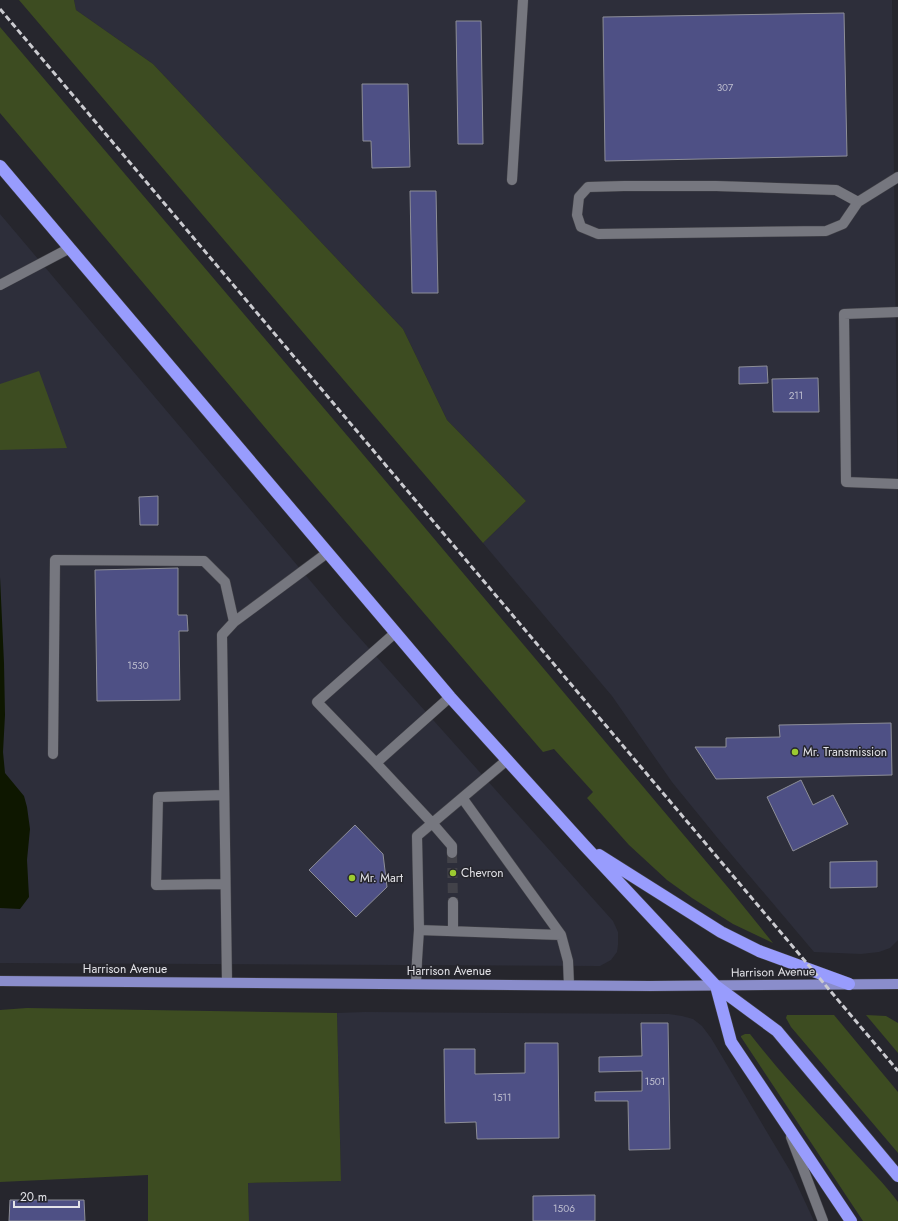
<svg xmlns="http://www.w3.org/2000/svg" width="898" height="1221" font-family="Jost,sans-serif">
	<style>
		.built { fill: #2d2e3a }
		.green { fill: #3d4c21 }
		.water { fill: #0e1700 }
		.building { fill: #4e5085; stroke: #8d8e97 }
		.lines { fill: none; stroke-linecap: round; stroke-linejoin: round }
		.minor-tunnel { stroke: #424249; stroke-width: 10; stroke-dasharray: 10 5; stroke-linecap: butt }
		.minor-casing { stroke: #424248; stroke-width: 11 }
		.major-casing { stroke: #424248; stroke-width: 11 }
		.highway-casing { stroke: #424248; stroke-width: 13 }
		.minor { stroke: #76777f; stroke-width: 10 }
		.major { stroke: #8a8dcb; stroke-width: 10 }
		.highway { stroke: #989cfd; stroke-width: 12 }
		.rail { stroke: #cbcbd0; stroke-width: 3; stroke-dasharray: 6 3; stroke-linecap: butt }
		.poi-dot { fill: #9cca31; stroke: #26262d; stroke-width: 1.5 }
		.labels { text-anchor: middle; dominant-baseline: central; stroke-width: 3; stroke-linejoin: round; paint-order: stroke }
		.number-label { font-size: 10px; fill: #bebecf }
		.poi-label { font-size: 12px; fill: #e3e3e8; stroke: #26262d; text-anchor: start }
		.street-label { font-size: 12px; fill: #e3e3e8; stroke: #26262d }
	</style>
	<rect width="100%" height="100%" fill="#26262d"/>
	<path class="built" d="M74,0h818l6,525v415l-8,8 -11,4 -18,2 -47,-2 -94,-111 -48,-59 -60,-86 -129,-153 43,-42 -79,-81 -44,-91 -250,-265 -77,-54z
		M0,214l341,403 272,304 5,11v13l-1,7 -6,8 -11,6 -600,-3z
		M365,1012l304,2 13,2 11,3 9,7 9,12 81,136 22,47h-565l-1,-38 93,-2 -4,-168z"/>
	<path class="green" d="M19,0h55l2,10 77,54 250,265 44,91 79,81 -43,42z
		M0,27l356,419 375,445 42,52 -40,-19 -41,-26 -25,-18 -38,-35 -42,-47 6,-6 -39,-43 -11,3 -270,-315 -273,-324z
		M39,371l28,77 -67,2v-66z
		M27,1008l310,5 4,168 -93,2 1,38h-101v-46l-148,7v-172z
		M787,1015h47l64,77v61l-107,-126 -5,-9z
		M866,1015l20,1 12,7v30z
		M745,1034h5c39,50 83,95 126,142 8,8 15,17 22,26v19h-35l-122,-184v-1z"/>
	<path class="water" d="M0,577l4,86 1,52 -2,37 2,21 19,23 3,11 3,22 -3,31 2,37 -9,12 -20,-1z"/>
	<path class="building" d="M844,13l3,143 -242,5 -2,-144z
		M456,21h25l2,123h-25z
		M362,84h46l2,83 -38,1 -1,-27h-8z
		M410,191h26l2,102h-26z
		M767,366l1,17 -29,1v-17z
		M818,378l1,34h-46l-1,-33z
		M158,496v29h-18l-1,-28z
		M178,568v47h9l1,16h-9l1,69 -83,1 -2,-131z
		M891,723l1,52 -176,4 -21,-32h31v-9l54,-1 -1,-12z
		M801,780l12,25 20,-10 15,29 -55,27 -26,-54z
		M355,825l28,29 4,33 -31,30 -47,-47z
		M877,861v26l-47,1v-26z
		M641,1023h27l2,126 -41,1 -1,-49h-33v-9l47,-1v-20l-43,1v-15l43,-1z
		M525,1043h33l1,95 -82,1 -1,-17 -31,1 -1,-74h31v25l50,-1z
		M595,1195v26h-62v-25z
		M10,1200h74l1,21h-76z"/>
	<g class="lines">
		<path class="minor-tunnel" d="M452,853l1,49"/>
		<defs>
			<path id="minor" d="M512,180l11,-180
				M858,202l-22,-12 -120,-4h-92l-36,1 -9,10 -2,18 4,12 17,7 228,-3 17,-7 15,-22 40,-25
				M0,285l70,-37
				M898,312l-54,2 2,168 52,2
				M450,697l-74,66 57,61 19,22v7
				M53,754l2,-194 149,1 21,21 9,40 93,-69
				M376,763l-59,-61 78,-69
				M224,795l-66,2 -2,88 69,-1
				M463,799l98,136
				M453,902v28
				M419,930l142,5 7,26 1,24
				M227,982l-5,-347 12,-13
				M416,983l1,-23 2,-30 -2,-94 90,-76
				M791,1137l32,84"/>
			<path id="major" d="M0,981l650,5 248,-2"/>
			<path id="highway" d="M0,166l450,531 134,148 132,141 61,45 121,145
				M599,855l122,77 38,19 90,33
				M716,986l15,56 120,179"/>
		</defs>
		<use href="#minor" class="minor-casing"/>
		<use href="#major" class="major-casing"/>
		<use href="#highway" class="highway-casing"/>
		<use href="#minor" class="minor"/>
		<use href="#major" class="major"/>
		<use href="#highway" class="highway"/>
		<path class="rail" d="M0,9l898,1062"/>
	</g>
	<g class="poi-dot">
		<circle cx="795" cy="752" r="4"/>
		<circle cx="453" cy="873" r="4"/>
		<circle cx="352" cy="878" r="4"/>
	</g>
	<g class="labels">
		<g class="number-label">
			<text x="725" y="87">307</text>
			<text x="796" y="395">211</text>
			<text x="138" y="665">1530</text>
			<text x="655" y="1081">1501</text>
			<text x="502" y="1097">1511</text>
			<text x="564" y="1208">1506</text>
		</g>
		<g class="poi-label">
			<text x="803" y="752">Mr. Transmission</text>
			<text x="461" y="873">Chevron</text>
			<text x="360" y="878">Mr. Mart</text>
		</g>
		<g class="street-label">
			<text x="125" y="969">Harrison Avenue</text>
			<text x="449" y="971">Harrison Avenue</text>
			<text transform="translate(773 972) rotate(-1)">Harrison Avenue</text>
		</g>
	</g>
	<path d="M14 1201v6h65v-6" fill="none" stroke="#e3e3e8" stroke-width="2"/>
	<text x="20" y="1201" font-size="12" fill="#e3e3e8" stroke="#26262d" stroke-width="3" paint-order="stroke">20 m</text>
</svg>
